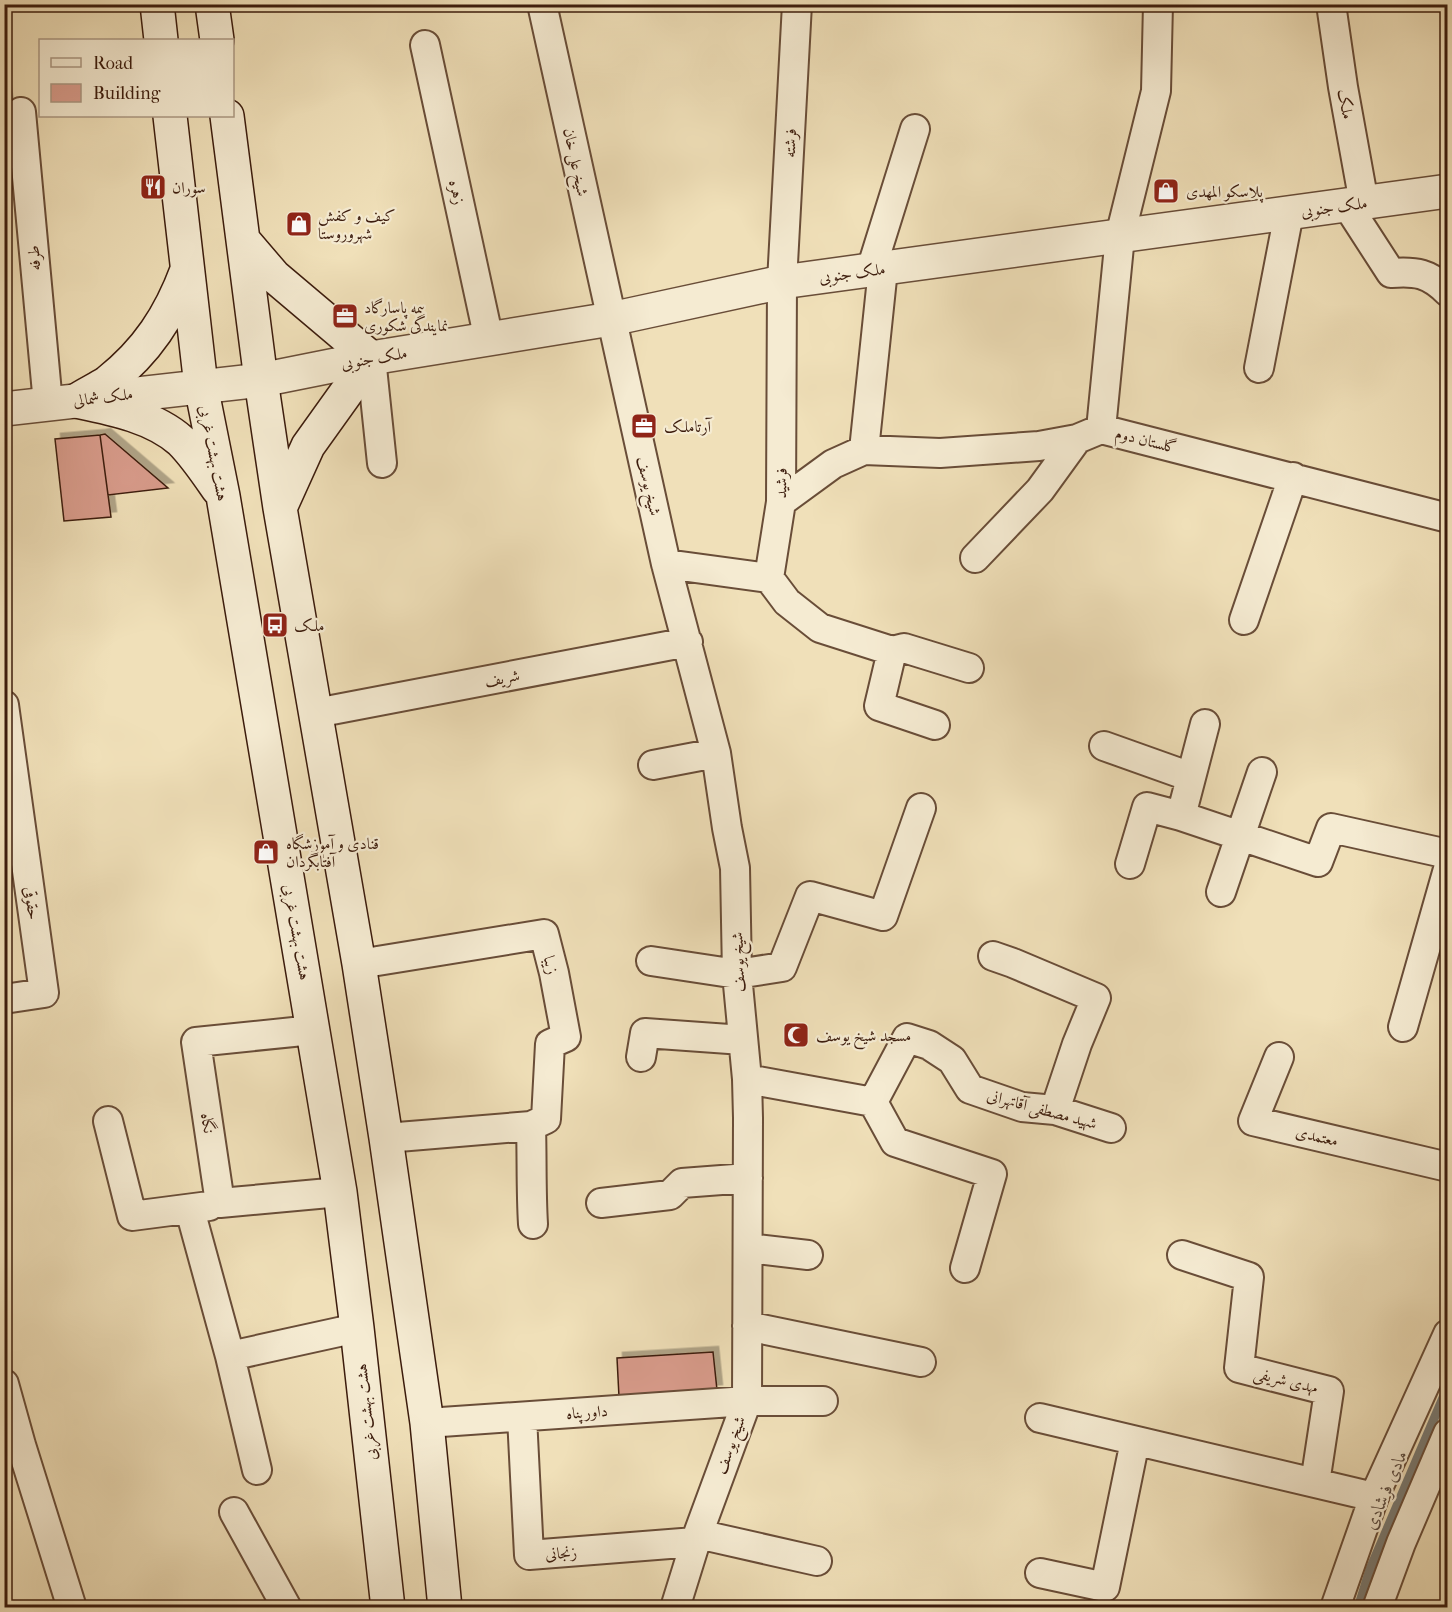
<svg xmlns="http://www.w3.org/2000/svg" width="1452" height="1612" font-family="'IM FELL French Canon',Amiri,serif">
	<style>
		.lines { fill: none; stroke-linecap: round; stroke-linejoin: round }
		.stream { stroke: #797b75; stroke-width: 9 }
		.building { fill: #d99c8c; stroke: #3c1c0d; stroke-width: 1.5; filter: url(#shadow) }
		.minor-casing { stroke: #694d38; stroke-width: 32 }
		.tertiary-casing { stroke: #694d38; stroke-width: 36 }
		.secondary-casing { stroke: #3c1c0d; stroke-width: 36 }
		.minor { stroke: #f5ebd2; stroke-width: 28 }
		.tertiary { stroke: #f5ebd2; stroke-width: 33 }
		.secondary { stroke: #f5ebd2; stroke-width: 33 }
		.labels { text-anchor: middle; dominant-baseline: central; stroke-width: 4.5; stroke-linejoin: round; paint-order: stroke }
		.street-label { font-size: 16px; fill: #3c1c0d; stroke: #f5ebd2 }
		.poi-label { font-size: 16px; fill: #3c1c0d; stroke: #f5ebd2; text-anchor: start }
		.water-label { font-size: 18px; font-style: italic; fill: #5a4b41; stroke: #f5ebd2 }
	</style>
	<defs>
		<filter id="shadow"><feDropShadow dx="5.5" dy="-5.5" stdDeviation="0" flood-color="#0004"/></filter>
	</defs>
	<rect width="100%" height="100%" fill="#f0e0b9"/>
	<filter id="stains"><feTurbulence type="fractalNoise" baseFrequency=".00333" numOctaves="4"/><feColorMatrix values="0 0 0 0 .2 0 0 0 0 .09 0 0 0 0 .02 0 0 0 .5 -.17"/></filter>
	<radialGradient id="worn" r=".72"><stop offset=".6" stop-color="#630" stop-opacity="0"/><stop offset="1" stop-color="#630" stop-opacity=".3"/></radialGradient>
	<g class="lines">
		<path class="stream" d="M1358,1608l12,-39 78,-183"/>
	</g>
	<path class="building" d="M4,83l8,50 -8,1z
		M105,434l63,54 -60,7 -8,-60z
		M100,435l11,82 -47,4 -9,-82z
		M713,1352l4,38 -98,7 -2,-39z"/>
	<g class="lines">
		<defs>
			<path id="minor" d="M542,4l124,560 50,189 11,75 8,40 2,106 10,105 1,39 -1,283 -49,133 -23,74
				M1331,4l12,83 21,116
				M425,45l64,295
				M21,112l27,292
				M1347,205l44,68c25,-2 38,0 57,19
				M871,270l44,-141
				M371,358l11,105
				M1259,368l30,-155
				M1101,429l19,-193 36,-145 2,-87
				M864,450l19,-181
				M781,502l52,-38 31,-14 76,3 99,-7 38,-7 24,-10 347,89
				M975,558l65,-68 37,-51
				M666,564l103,14
				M769,578l12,-76 1,-220 15,-278
				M769,578l18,24 33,26 72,23 12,-3 65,20
				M1244,620l49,-143
				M892,651l-13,55 56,19
				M4,705l40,288 -40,6
				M316,713l372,-71
				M1104,746l87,31
				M653,765l63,-12
				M1181,816l24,-92
				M1130,864l17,-57 34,9 137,46 13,-34 117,26
				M1221,892l41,-120
				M993,956l20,7 83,35 -19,46 -22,66
				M651,961l86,13 45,-7 28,-71 73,20 38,-108
				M359,964l185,-30 10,39 12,64 -16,7 -4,75 -15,7c1,33 0,65 2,98
				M1403,1027l45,-158
				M313,1030l-117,12 24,161 120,-11
				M641,1057l4,-24 98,7
				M1279,1057l-26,64 195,46
				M747,1079l126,23 34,-64 22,7 23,15 18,29 52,18 33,3 56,18
				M873,1102l22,40 97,32 -27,94
				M108,1121l24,95 77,-10
				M386,1138l145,-12
				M601,1203l69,-8 12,-12 66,-5
				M190,1210l40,146 27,114
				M748,1248l60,7
				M1182,1255l67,22 -10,91 90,23 -14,92
				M747,1326l174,36
				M230,1356l127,-28
				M4,1384l17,61 51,163
				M522,1417l7,138 166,-13
				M1040,1418l334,79
				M427,1423l320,-22h76
				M234,1512l53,96
				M698,1534l119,27
				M1040,1573l65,14 30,-146
				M1335,1608l39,-111 74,-163
				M1377,1608l24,-65 47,-110"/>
			<path id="tertiary" d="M4,409l257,-29 110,-22 240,-39 171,-37 666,-91"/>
			<path id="secondary" d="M157,4l4,36
				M212,4l5,36
				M170,116l31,270 22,110 117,696 17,136 31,280
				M227,116l34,264 19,128 79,456 27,174 41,285 18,185
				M244,241l30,35 97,82 -63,88 -28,62
				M76,401c34,7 77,15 105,40 14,14 26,32 37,48
				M76,401c10,-7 22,-12 32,-19 39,-31 62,-66 79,-112"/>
		</defs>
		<use href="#minor" class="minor-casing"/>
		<use href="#tertiary" class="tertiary-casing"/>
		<use href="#secondary" class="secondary-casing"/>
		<use href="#minor" class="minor"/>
		<use href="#tertiary" class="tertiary"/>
		<use href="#secondary" class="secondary"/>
	</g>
	<defs>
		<symbol id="restaurant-square" viewBox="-11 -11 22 22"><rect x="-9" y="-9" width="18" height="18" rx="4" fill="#8f2418" stroke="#f5ebd2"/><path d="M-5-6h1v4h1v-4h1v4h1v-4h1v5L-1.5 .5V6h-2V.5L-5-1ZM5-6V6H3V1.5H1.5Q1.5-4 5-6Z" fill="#fff"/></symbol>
		<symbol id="shop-square" viewBox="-11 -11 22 22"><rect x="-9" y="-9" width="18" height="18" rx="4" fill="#8f2418" stroke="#f5ebd2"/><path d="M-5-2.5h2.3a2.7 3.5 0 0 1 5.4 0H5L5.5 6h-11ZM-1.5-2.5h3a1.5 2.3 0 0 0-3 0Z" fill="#fff"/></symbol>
		<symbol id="office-square" viewBox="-11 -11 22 22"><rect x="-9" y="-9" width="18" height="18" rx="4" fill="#8f2418" stroke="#f5ebd2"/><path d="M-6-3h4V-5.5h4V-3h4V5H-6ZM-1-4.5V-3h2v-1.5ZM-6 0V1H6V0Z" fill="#fff"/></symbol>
		<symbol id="bus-square" viewBox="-11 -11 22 22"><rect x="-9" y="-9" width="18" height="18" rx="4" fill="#8f2418" stroke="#f5ebd2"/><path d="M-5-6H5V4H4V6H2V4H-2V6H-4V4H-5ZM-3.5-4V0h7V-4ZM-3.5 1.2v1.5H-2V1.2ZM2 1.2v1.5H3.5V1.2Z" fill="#fff"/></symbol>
		<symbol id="mosque-square" viewBox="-11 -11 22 22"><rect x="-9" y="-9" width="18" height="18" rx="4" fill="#8f2418" stroke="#f5ebd2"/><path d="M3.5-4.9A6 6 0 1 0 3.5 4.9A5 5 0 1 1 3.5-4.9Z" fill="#fff"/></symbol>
	</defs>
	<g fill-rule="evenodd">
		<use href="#restaurant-square" x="138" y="172" width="30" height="30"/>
		<use href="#shop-square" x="1151" y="176" width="30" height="30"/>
		<use href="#shop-square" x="284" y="209" width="30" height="30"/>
		<use href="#office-square" x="330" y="301" width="30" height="30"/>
		<use href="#office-square" x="629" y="411" width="30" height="30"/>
		<use href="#bus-square" x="260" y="610" width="30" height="30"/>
		<use href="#shop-square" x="251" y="837" width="30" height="30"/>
		<use href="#mosque-square" x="781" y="1020" width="30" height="30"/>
	</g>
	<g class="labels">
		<g class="street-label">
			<text transform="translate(1346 104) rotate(80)">ملک</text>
			<text transform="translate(790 143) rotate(-87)">فرشته</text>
			<text transform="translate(576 162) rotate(78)">شیخ علی خان</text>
			<text transform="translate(457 192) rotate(78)">زهره</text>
			<text transform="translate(1334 207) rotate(-8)">ملک جنوبی</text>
			<text transform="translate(34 258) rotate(-95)">طرفه</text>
			<text transform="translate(852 273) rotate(-8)">ملک جنوبی</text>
			<text transform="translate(374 358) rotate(-10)">ملک جنوبی</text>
			<text transform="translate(103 397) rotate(-7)">ملک شمالی</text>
			<text transform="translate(1146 440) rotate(14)">گلستان دوم</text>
			<text transform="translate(214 453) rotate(79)">هشت بهشت غربی</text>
			<text transform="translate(781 483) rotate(-89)">فرشید</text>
			<text transform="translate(649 486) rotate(77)">شیخ یوسف</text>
			<text transform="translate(502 678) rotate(-11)">شریف</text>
			<text transform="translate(32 903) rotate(82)">حقوقی</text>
			<text transform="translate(297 932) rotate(80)">هشت بهشت غربی</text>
			<text transform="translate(738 962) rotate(-92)">شیخ یوسف</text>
			<text transform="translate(551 965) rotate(76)">زیبا</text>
			<text transform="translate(1042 1109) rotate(15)">شهید مصطفی آقاتهرانی</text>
			<text transform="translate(208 1123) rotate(81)">نگاه</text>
			<text transform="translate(1317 1136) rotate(13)">معتمدی</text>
			<text transform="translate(1286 1380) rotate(14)">مهدی شریفی</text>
			<text transform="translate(366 1412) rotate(-96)">هشت بهشت غربی</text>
			<text transform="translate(587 1412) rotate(-4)">داورپناه</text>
			<text transform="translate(730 1445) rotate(-70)">شیخ یوسف</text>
			<text transform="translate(561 1553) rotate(-4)">زنجانی</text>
		</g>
		<g class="poi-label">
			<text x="172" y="187">سوران</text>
			<text x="1186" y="191">پلاسکو المهدی</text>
			<text x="318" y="215">کیف و کفش<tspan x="318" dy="18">شهروروستا</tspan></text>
			<text x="364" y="307">بیمه پاسارگاد<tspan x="364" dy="18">نمایندگی شکوری</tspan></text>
			<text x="664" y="426">آرتاملک</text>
			<text x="294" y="625">ملک</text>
			<text x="286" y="843">قنادی و آموزشگاه<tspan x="286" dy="18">آفتابگردان</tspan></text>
			<text x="816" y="1035">مسجد شیخ یوسف</text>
		</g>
		<g class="water-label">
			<text transform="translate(1386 1490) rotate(-67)">مادی فرشادی</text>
		</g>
	</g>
	<rect width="1452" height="1612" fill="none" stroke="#f0e0b9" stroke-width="24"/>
	<rect x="6" y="6" width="1440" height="1600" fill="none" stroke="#3c1c0d" stroke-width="3"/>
	<rect x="12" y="12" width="1428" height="1588" fill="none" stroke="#3c1c0d" stroke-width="1.5"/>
	<rect x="39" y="39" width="195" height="78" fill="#f5ebd2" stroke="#ab9883" stroke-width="1.5"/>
	<rect x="51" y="58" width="30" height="9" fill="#f5ebd2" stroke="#ab9883" stroke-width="1.5"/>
	<text x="93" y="69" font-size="18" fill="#3c1c0d">Road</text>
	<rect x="51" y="84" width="30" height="18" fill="#d99c8c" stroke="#ab9883" stroke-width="1.5"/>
	<text x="93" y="99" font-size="18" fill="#3c1c0d">Building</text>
	<rect width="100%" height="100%" filter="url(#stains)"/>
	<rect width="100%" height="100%" fill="url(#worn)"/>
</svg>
